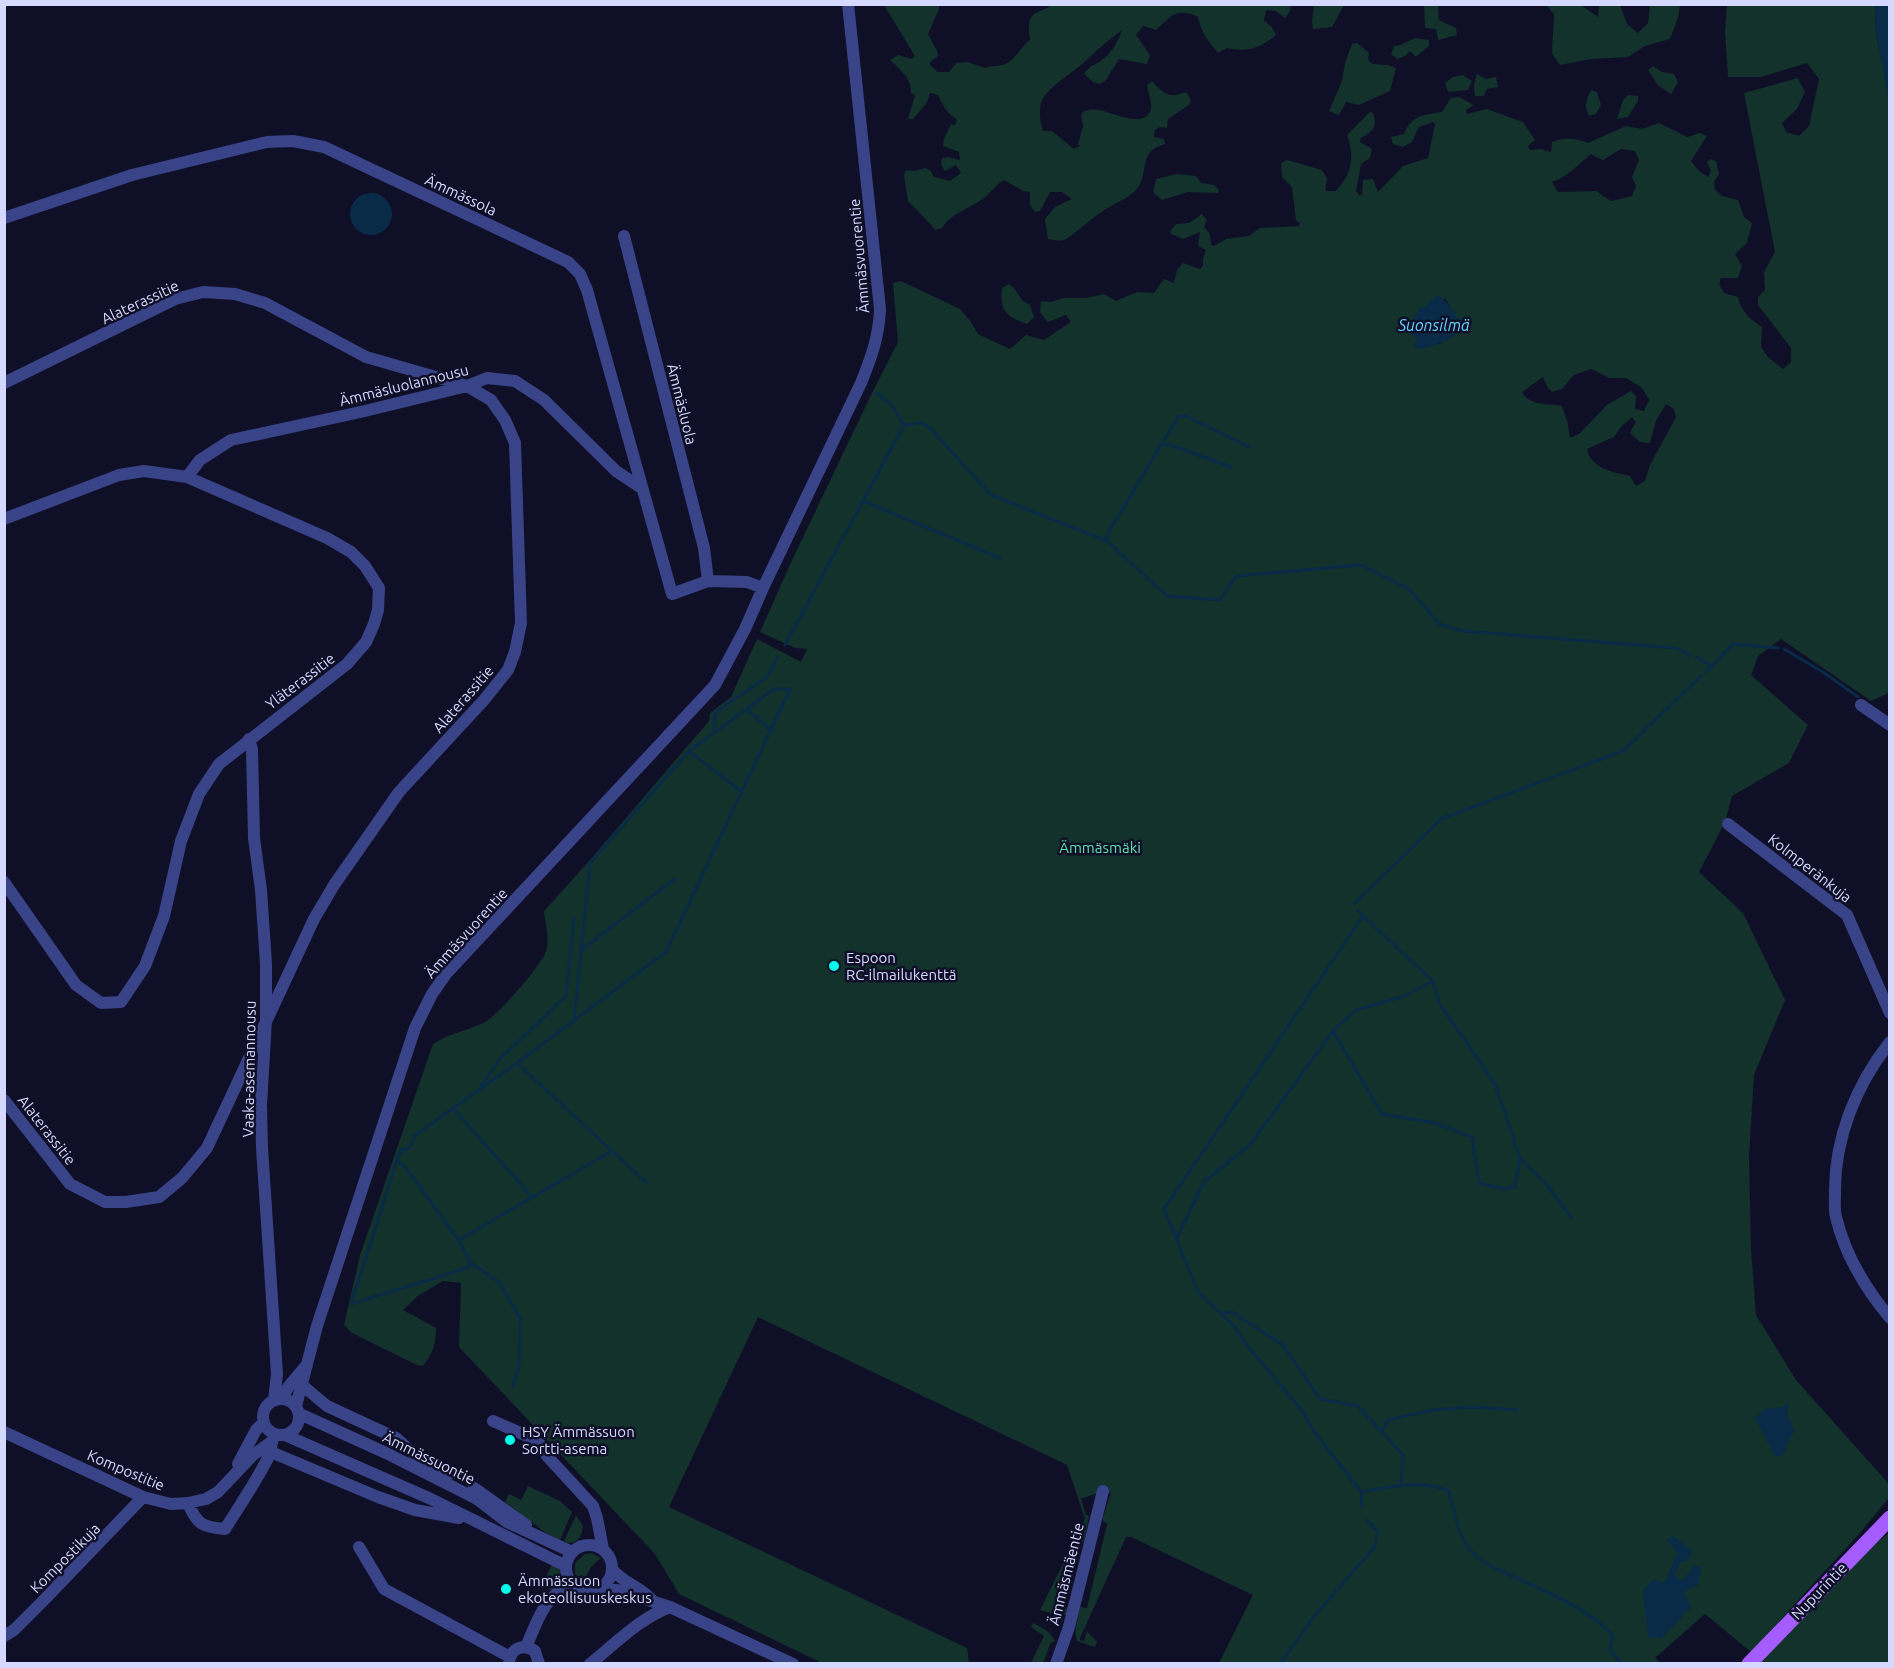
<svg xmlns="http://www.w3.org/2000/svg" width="1894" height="1668" font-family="Ubuntu,sans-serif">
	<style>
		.green { fill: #12322b; fill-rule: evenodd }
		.water { fill: #092b47 }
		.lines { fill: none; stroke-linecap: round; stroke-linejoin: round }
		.stream { stroke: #092b47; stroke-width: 3 }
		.minor { stroke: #394488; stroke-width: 12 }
		.major { stroke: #a65dff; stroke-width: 15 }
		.poi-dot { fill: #02ffec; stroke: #0f0f28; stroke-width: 2 }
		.labels { text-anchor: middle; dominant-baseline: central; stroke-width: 5; stroke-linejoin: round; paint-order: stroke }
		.street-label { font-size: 15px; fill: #d6d9ff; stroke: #0f0f28 }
		.park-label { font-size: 15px; fill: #5ee3aa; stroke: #0f0f28 }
		.poi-label { font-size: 15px; fill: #d6d9ff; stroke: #0f0f28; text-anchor: start }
		.water-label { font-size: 16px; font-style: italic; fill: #64d3ff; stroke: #0f0f28 }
	</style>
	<rect width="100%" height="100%" fill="#0f0f28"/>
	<path class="green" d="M884,5h55v4l-11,25 10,19v3l-8,6v3l8,7h11l7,-9 12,-1 17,6c8,-3 17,-1 24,-6 8,-6 13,-16 21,-22 -1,-10 -4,-23 8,-28 6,-3 8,-2 13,-7h240l-1,6 -5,7 -9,-7 -10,-1 -2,11 8,6 4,8c-17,14 -29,17 -49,13l-9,5c-10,-12 -17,-21 -20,-36 -21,-10 -27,-1 -42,13l-13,-4 -7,9 14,20 -3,9 -28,-5 -13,21 -6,4 -7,-2 -9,-8c8,-11 11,-8 19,-15 8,-5 17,-21 19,-29 -15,11 -27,22 -40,34 -11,10 -37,25 -41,39 -2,10 -1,19 2,28h9l22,18 6,-3 -2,-2 5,-18 -2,-11 3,-4c5,-1 10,-2 15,-1 13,2 46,20 52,-1 1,-7 -3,-17 -4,-24l5,-4c5,6 13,14 20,14 6,1 9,-3 15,-2l4,7 -2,5 -21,14 -1,9 -7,-1 -5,3 -1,7 10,2 1,5c-25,7 -17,23 -25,40 -6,13 -26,19 -37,27 -12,7 -26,22 -37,28 -5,3 -12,1 -18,0l-3,-20 10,-12 17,-8 -10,-7h-12l-10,19 -5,1 -5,-7v-13l-7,-1 -19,-11c-8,5 -12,11 -19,17 -14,12 -32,14 -43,31l-6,2 -28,-29 -4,-26 2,-5 9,1 10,-3 6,3 3,6 16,4 11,-8 -5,-8 -11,6 -4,-6 1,-7 6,-1 12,3 -1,-8 -16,-6 1,-8 7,-14 4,1 2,-6c-10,-5 -14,-14 -19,-24l-8,-2 -4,11 -13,15h-5l7,-24 -4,-2c1,-15 -11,-23 -21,-33l8,-5 13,4 4,-3z
		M1314,5v-1l30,1 -12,22 -19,2 -1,-8z
		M1424,5h14l1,15 17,8 1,7 -19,5 -2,-11 -11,-1z
		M1546,5h35l17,12 1,-12h21l7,19 11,9 10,-10 2,-18h30l-2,13 -8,21 -25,7 -17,11 -37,2 -31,6 -8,-11 2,-40z
		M1727,5h148l1,30 14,65 -1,593 -18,8 -90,-62 -23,17 -7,19 57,50 -19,38 -57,33 -7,26 -26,50 44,41 42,87 -31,75 -5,81 2,93 5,66 40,65 93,104v14l-30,36 -108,118 -46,-38 -50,44 6,5h-442l34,-68 -122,-58h-5l-46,101v2l4,1 3,-10 10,11 -2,5 -18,-6 -2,-9 5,-25 7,1 20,-84 -5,-4 9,-27 -8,-2 -22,8 5,16 3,1 -5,26 -7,-1 -15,64 7,3 -3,7 -7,1 -19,-6 45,-91 -18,-54 -309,-148 -89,190 298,141 2,15h-147l-143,-69 -24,-40 -196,-207 2,-64 -18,-2 -24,14 -16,15 33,18c0,15 -3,26 -13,38l-6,-1 -65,-32 -8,-8 16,-70 73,-211c16,-11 35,-13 52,-22 13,-7 60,-60 62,-74 2,-11 -2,-26 -3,-37l46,-51 119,-139 1,-8 21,-16 26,-58 44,23 6,-13 -12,-1 -35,-16 33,-74 78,-163 27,-53 -5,-59 8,-2 59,28 11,13 7,12 32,15 16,-14 18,5 27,-18 -5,-7 -18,7 -8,-10 1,-11 9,1 14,-4h22l18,-4 12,7 21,-9 17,1 10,-14 10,4 3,-13 6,-7 17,6 3,-3v-7l3,-9 -8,-4 2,-14 -17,7 -12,-5 -1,-3 6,-7 13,-1 13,-9 5,6 -3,7 6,7 1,11 3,1 12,-7 23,-3 11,-8 39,-2 1,-3 -4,-3 -4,-33 -10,-10 -1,-14 6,-3 35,10 5,8 -2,13h10c17,-15 20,-35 12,-56l23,-23 3,1c5,16 0,17 -13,26v3l12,7 -2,9 -9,6 -5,27 4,5 2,-2 1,-14 10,-1 5,13 25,-26 25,-8 7,-34 -2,-2 -14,5 -7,15 -9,5 -10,-3 -2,-7 13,-3c8,-19 19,-19 38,-22l9,-14 8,-1 15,8 -8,5 1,4 20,-5 36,13 12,18 -7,6 2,4 11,-1 10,3 1,-10c13,-5 24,-4 36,1l38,-17 16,3 17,-6 28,14 13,-4 7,3 -16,25 8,10 9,6 3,-6 -4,-9 3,-3 6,2 3,13 -5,8 1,8 7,6 16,4 6,17 8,6 -5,20 -12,11 7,12 -4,12h-17l-2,6 5,9 14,4c3,14 12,22 24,30l-1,20 7,10 15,12 8,-7v-14l-33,-43v-8l7,-7 -1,-18 11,-20 -31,-159 54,-15 7,14 -8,17 -15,14 4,9 13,4 10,-10 10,-47 -12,-16 -46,14h-33l-3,-45zM1621,149l14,2 4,9 -7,17 4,9 -4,10 -21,5 -15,-10 -38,1 -6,-10c14,-4 27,-18 39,-28l12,6zM1445,298l11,19 4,13 -20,14 -26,1zM1591,369l18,9h17l16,10 7,12 -5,11 -9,-2 1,-13 -5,-5 -24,14 -28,29 -9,4 -3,-18 -5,-14c-14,-3 -33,0 -40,-14l21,-15 5,11 4,4 10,-3 12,-14zM1666,404l8,5 2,8 -26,48 -5,16 -9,5 -6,-10c-17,-4 -39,-7 -43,-27l27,-12 7,-10 11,-10 4,5 -6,11 10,9 10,1 6,-22z
		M1415,38l14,2v6l-12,10h-2l-5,-5 -5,5 -8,3 -6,-5 3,-8 7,-1z
		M1357,43l12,10 -1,7 5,4 15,1 8,3 -6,23 -31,14 -13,-3 -7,13 -10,-4 13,-30 3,-18 7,-19z
		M1653,66l9,6 12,2 4,8 -7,12 -13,-9 -10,-15z
		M1477,74l9,5 10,-2 2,10 -11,2 -3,7h-9l-1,-12z
		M1463,75l9,6 -4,9 -20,2 -3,-9 8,-6z
		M1591,90l6,2 4,13 -5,9 -7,2c-5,-10 -3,-17 2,-26z
		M1628,95l10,1v5l-10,16 -11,2 6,-19z
		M1177,174l19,2 5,7 13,2 5,5 -1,3 -30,-1 -26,8 -9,-8 3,-13z
		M1009,284l5,4 8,12 8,5 4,12 -7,7c-20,-7 -28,-13 -25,-36z
		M528,1486l32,15 12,11 -12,28 -14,-7 -41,-31 4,-8 12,6z
		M576,1515l7,11c-1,10 -5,18 -16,17l-3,-2z
		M1889,1533v130l-133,1 109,-113z
		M592,1553l9,5 -10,9 -8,15 -8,-8v-11l10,-9z
		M552,1565l7,4c6,9 0,16 -7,22l-10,-7z
		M1033,1623c9,5 19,9 22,19h-4l-8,21h-12l13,-27 -13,-9z"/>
	<path class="water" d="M1875,5h14v95l-13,-65z
		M350 214a21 21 0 1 1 42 0a21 21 0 1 1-42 0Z
		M1437,295c14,6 12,18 28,27 -9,17 -28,24 -46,27l-5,-4 3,-7 -8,-6 5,-15 7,-10h4z
		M1789,1401l-2,13 7,17 -12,25h-7l-20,-38 10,-9 18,-2z
		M1673,1536l20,15 -5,9 -7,2 -6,11 2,5 6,2 11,-14 7,1 -3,18 -14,7 7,17 -6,2 -4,7 -20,20 -13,-1 -5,-47 11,-11 10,4 14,-30 -11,-13z"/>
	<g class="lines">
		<path class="stream" d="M904,425l18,-2 9,6 60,66 116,46 60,55 53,4 16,-24 125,-11 48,24 30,35 23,7 214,17 14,7
			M1162,444l8,1 61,22
			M863,501l137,57
			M1107,541l1,-8 70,-116 8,-1 63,31
			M785,645l119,-220 -13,-21 -14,-11
			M1784,649l39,23 35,25
			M1696,657l16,9 21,-22 45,4
			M1706,672l6,-6
			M746,709l25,21
			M713,733l3,-21 51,-35 11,-20
			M689,751l53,41
			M1354,904l87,-85 182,-68 78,-75
			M1358,910l5,6 70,65 6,22 56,81 25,74 26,26 25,33
			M581,950l94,-71
			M1333,1031l49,83 53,9 37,14 7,46 24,6 12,-2 5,-29
			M517,1063l149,-111 124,-263h-16l-85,62 -99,112 -16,158
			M481,1086l18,-26 67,-64 8,-78
			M453,1108l79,89
			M612,1151l35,32
			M397,1160l5,-11 5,1 5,-7 2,-7 103,-73 95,88 -153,89
			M1176,1240l28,-58 46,-37 83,-114 23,-21 49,-14 28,-15
			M471,1263l-4,5 -116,36 46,-144 9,8 51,70 14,25 28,19 21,36 -1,46 -6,23
			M1220,1313l12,-1 51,33 37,54 38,7 45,49 -2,31
			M1381,1432l7,-12 44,-10 40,-3 45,3
			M1361,1492c30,-5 60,-13 88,-1 5,19 8,45 22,60 13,14 31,20 48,28 34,16 67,29 94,56l-3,15 12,14
			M1362,1507l-1,-15 -48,-62 -10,-18 -58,-69 -11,-17 -36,-34 -34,-83 199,-293
			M1280,1664l35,-49 59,-67 4,-16 -11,-12"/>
		<path class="minor" d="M4,218l128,-43 135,-33 26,-1 31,6 244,115 12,12 7,16 85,304 36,-13 39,1 16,6 98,-205c10,-25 18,-46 19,-74l-32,-305
			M624,236l80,312 4,33
			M4,383l171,-84 28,-7 32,2 30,9 101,54 101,29 24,14 14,20 10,23 6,180 -6,29 -7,18 -24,30 -85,92 -65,93 -20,34 -107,229 -25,30 -23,19 -33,5h-21l-35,-18 -66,-84
			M187,477l13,-17 31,-20 134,-29 102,-25 20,-8 28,3 29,19 72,71 24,16
			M4,519l115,-44 25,-4 43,6 140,61 24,14 14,14 14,22 -1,22 -4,14 -8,18 -19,22 -128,100 -20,30 -18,47 -17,75 -19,50 -24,36 -20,1 -25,-18 -72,-103
			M1861,705l29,20
			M249,739l3,10 2,89 7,52 5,74v56l-5,85 1,43 15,226 -3,26
			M1728,824l119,91 43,98
			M1890,1042c-34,43 -56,97 -55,152 0,8 -1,16 1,23 9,38 29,71 54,101
			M302,1385l25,21 69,32 28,25 24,12
			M263 1417a18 18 0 1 1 36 0a18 18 0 1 1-36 0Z
			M281,1399l8,-13 17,-20
			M296,1406l21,-80 98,-298 17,-34 14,-20 269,-289 30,-56 18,-41
			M300,1414l86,39 91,46 30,23 65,30
			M493,1421l41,18 6,5 7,12 46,50 4,12 6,31
			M4,1432l139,65 28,7 17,-1 18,-4 12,-7 35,-37 17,-12
			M285,1435l146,64 135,67
			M271,1452l107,45 37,13 44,8
			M238,1464l18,-34 8,-8
			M474,1488l52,37
			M188,1503c9,22 15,24 37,26 15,-24 31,-47 44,-73 3,-8 1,-12 6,-22
			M566 1568a23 23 0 1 1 46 0a23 23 0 1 1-46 0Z
			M359,1547l25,42 126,68
			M612,1569c12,15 26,16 40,31
			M598,1589l19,1 53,17 123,57
			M4,1636l10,-6 28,-28 101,-105
			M526,1647c12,-27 17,-50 46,-63
			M509,1662c2,-14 14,-19 26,-11l4,13
			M590,1664c25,-20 50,-46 80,-57
			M1056,1664l13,-37 34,-136"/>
		<path class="major" d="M1749,1664l141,-146"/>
	</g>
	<g class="poi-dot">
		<circle cx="834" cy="966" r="6"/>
		<circle cx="510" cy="1440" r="6"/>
		<circle cx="506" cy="1589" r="6"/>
	</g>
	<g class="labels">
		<g class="street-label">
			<text transform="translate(461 195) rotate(25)">Ämmässola</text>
			<text transform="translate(859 256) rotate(-95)">Ämmäsvuorentie</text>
			<text transform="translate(140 302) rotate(-25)">Alaterassitie</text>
			<text transform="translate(404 385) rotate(-14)">Ämmäsluolannousu</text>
			<text transform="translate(682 404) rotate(76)">Ämmäsluola</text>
			<text transform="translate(300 681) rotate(-37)">Yläterassitie</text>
			<text transform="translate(463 699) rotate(-49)">Alaterassitie</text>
			<text transform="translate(1810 868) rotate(38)">Kolmperänkuja</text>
			<text transform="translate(466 933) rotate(-48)">Ämmäsvuorentie</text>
			<text transform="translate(249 1069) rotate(-89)">Vaaka-asemannousu</text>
			<text transform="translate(47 1130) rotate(52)">Alaterassitie</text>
			<text transform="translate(429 1458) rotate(26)">Ämmässuontie</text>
			<text transform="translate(126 1470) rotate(23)">Kompostitie</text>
			<text transform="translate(65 1558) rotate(-45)">Kompostikuja</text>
			<text transform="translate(1066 1574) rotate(-76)">Ämmäsmäentie</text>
			<text transform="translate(1819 1591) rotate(-46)">Nupurintie</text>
		</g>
		<g class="park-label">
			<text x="1100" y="847">Ämmäsmäki</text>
		</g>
		<g class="poi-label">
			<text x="846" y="957">Espoon<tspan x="846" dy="17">RC-ilmailukenttä</tspan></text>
			<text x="522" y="1431">HSY Ämmässuon<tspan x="522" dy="17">Sortti-asema</tspan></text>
			<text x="518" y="1580">Ämmässuon<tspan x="518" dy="17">ekoteollisuuskeskus</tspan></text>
		</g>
		<g class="water-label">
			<text x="1434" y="325">Suonsilmä</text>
		</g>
	</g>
	<rect width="1894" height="1668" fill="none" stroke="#d6d9ff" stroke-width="12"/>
</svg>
